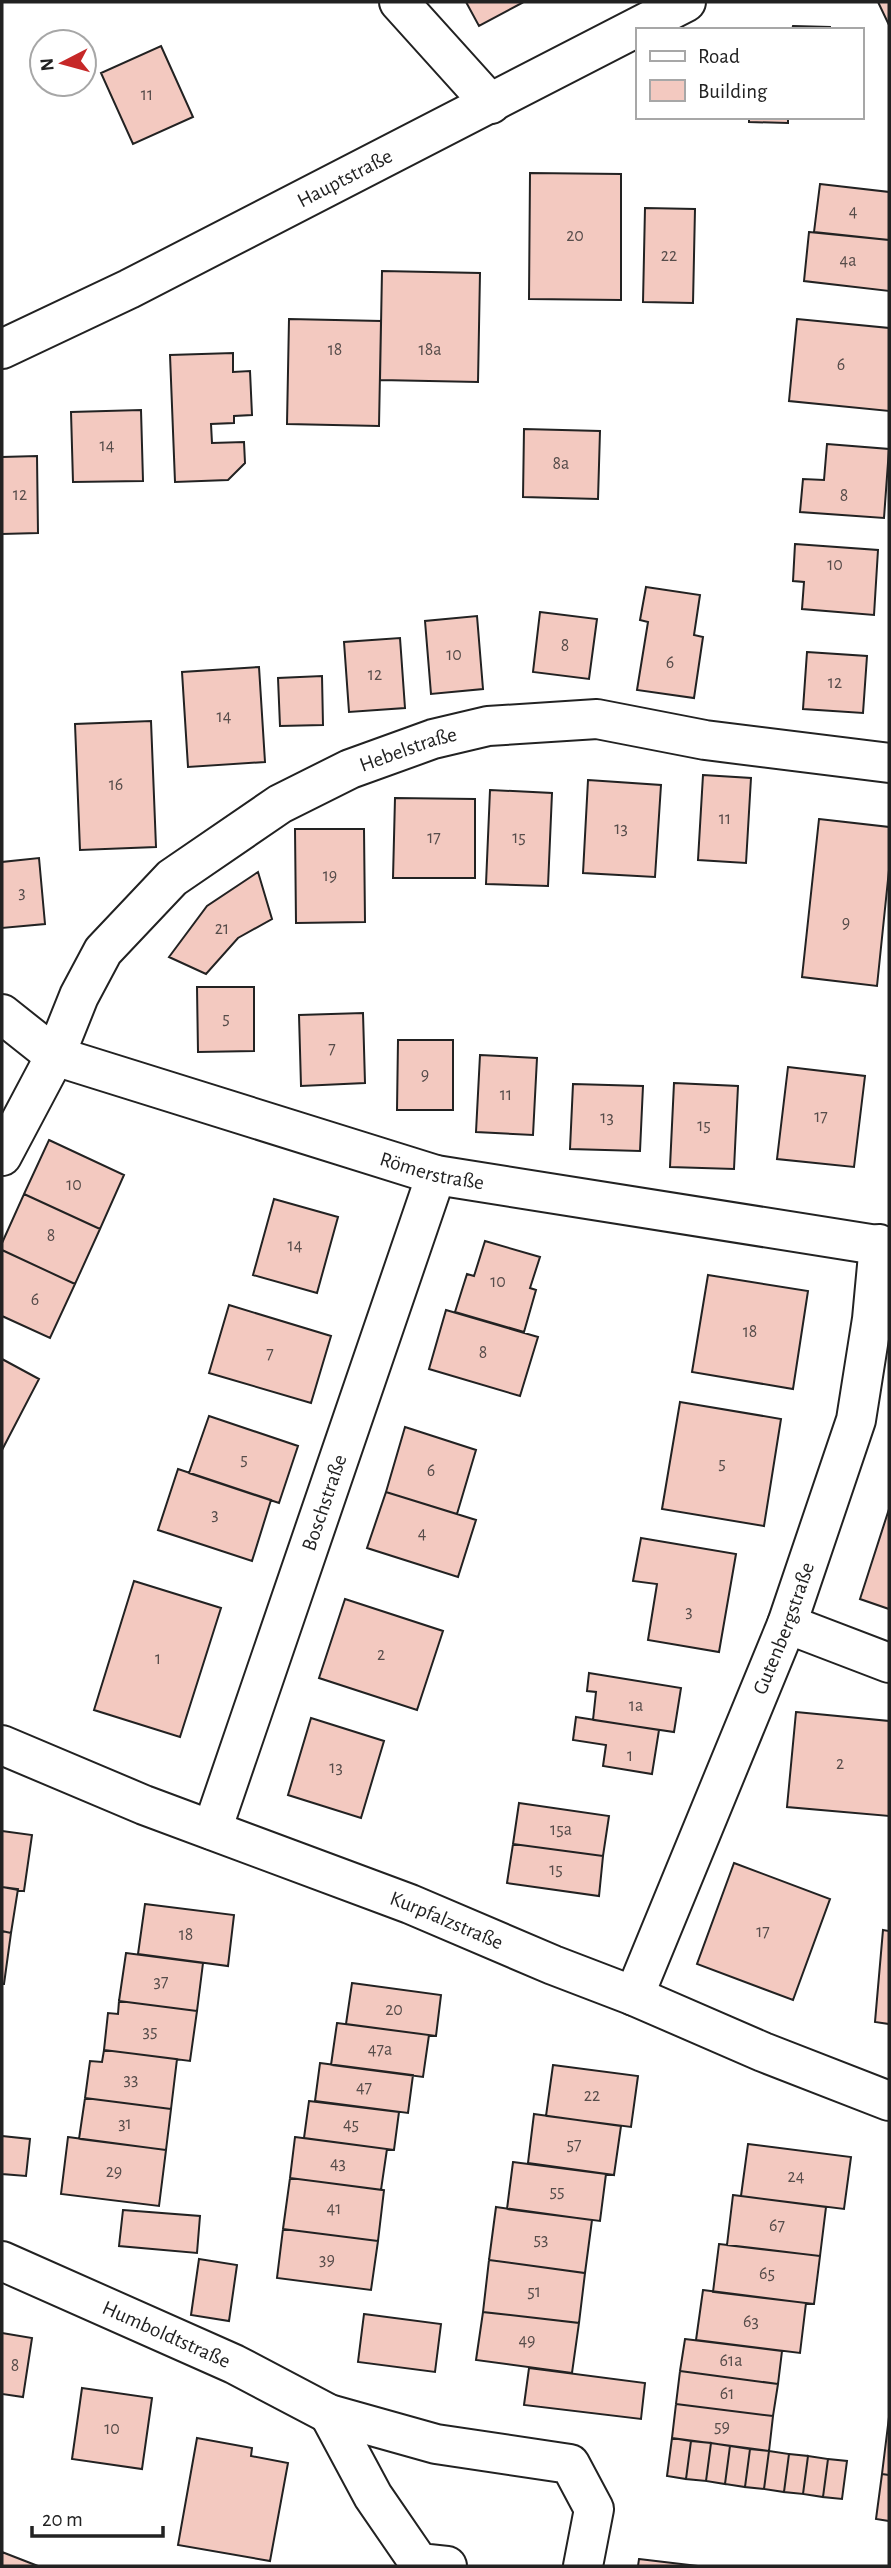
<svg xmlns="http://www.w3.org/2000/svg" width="891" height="2568" font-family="'Alegreya Sans',sans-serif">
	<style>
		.building { fill: #f3c9c0; stroke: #222; stroke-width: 2 }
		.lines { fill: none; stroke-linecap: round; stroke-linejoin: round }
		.street-casing { stroke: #222; stroke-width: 42 }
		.secondary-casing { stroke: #222; stroke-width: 42 }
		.street { stroke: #fff; stroke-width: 38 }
		.secondary { stroke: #fff; stroke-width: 38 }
		.labels { text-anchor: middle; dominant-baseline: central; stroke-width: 5; stroke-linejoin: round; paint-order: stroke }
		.number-label { font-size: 18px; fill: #564c4a }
		.street-label { font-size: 21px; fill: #222; stroke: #fff }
	</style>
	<rect width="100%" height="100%" fill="#fff"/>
	<path class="building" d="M466,2h55l1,1 -43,23z
		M878,2h11v23z
		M793,26l37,1v3h-38z
		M161,46l32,71 -60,27 -32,-71z
		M749,117h39v6l-39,-1z
		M530,173l91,1v126l-92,-1z
		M820,184l69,8v48l-75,-8z
		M645,208l50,1 -2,94 -50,-1z
		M809,232l80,8v51l-85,-10z
		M382,271l98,2 -2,109 -98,-2z
		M289,319l92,2 -2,105 -92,-2z
		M797,319l92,9v83l-100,-10z
		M233,353v19l17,-1 2,44 -18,1v7l-23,1 1,19 32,-1 1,21 -17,17 -53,2 -5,-127z
		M141,410l2,71 -70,1 -2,-70z
		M524,429l76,2 -2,68 -75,-2z
		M827,444l62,5 -5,69 -84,-6 3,-33 21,1z
		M37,456l1,77 -36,1v-77z
		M795,544l83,6 -4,65 -72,-6 2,-27 -11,-1z
		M646,587l54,8 -6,40 9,2 -9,61 -57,-8 11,-68 -8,-2z
		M540,612l57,7 -8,60 -56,-7z
		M477,616l6,73 -52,5 -6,-73z
		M400,638l5,70 -56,4 -5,-70z
		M807,652l60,4 -4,57 -60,-4z
		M259,667l6,95 -77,5 -6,-95z
		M322,676l1,49 -43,1 -2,-48z
		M151,721l5,126 -76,3 -5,-126z
		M703,775l48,3 -5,85 -48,-3z
		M588,780l73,5 -6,92 -72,-4z
		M490,790l62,3 -4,93 -62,-2z
		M395,798l80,1v79h-82z
		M819,819l70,8v43l-12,116 -75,-9z
		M295,829h69l1,93 -69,1z
		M39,858l6,66 -43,4v-66z
		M258,872l14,47 -34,19 -32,36 -37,-17 38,-51z
		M197,987h57v64l-56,1z
		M363,1013l2,70 -64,3 -2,-71z
		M398,1040h55v70h-56z
		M480,1055l57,3 -4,77 -57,-3z
		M788,1067l77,9 -11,91 -77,-8z
		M674,1083l64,3 -4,83 -64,-2z
		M573,1084l70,2 -3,65 -70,-2z
		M49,1140l75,35 -24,54 -76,-35z
		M24,1194l76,35 -25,55 -73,-34v-7z
		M274,1199l64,18 -21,76 -64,-18z
		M485,1241l55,16 -10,31 6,2 -12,42 -69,-20 12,-38 7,2z
		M2,1250l73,34 -25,54 -48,-22z
		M708,1275l100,16 -15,98 -101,-17z
		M229,1305l102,31 -20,67 -102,-30z
		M446,1310l92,27 -18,59 -91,-27z
		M2,1359l37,20 -37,71z
		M680,1402l101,17 -17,107 -102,-17z
		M209,1416l89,30 -19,57 -90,-30z
		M405,1427l71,23 -19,64 -71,-22z
		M178,1469l93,31 -19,61 -94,-31z
		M386,1492l90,28 -18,57 -91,-29z
		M889,1509v100l-29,-10z
		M641,1538l95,16 -17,98 -71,-12 9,-56 -24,-3z
		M134,1581l87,27 -41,129 -86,-27z
		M345,1599l98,32 -26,79 -98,-32z
		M589,1673l92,15 -7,44 -81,-12 3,-28 -9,-1z
		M796,1712l93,9v95l-102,-9z
		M576,1717l83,13 -7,44 -49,-8 3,-21 -33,-5z
		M311,1718l73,23 -23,77 -73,-23z
		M519,1803l90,13 -6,40 -90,-12z
		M2,1831l30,4 -8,56 -22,-4z
		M513,1844l90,12 -4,40 -92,-13z
		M734,1863l96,36 -37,101 -96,-36z
		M2,1887l16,2 -7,44 -9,-2z
		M145,1904l89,11 -6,51 -90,-12z
		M883,1930l6,1v93l-14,-2z
		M2,1931l9,2 -7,51h-2z
		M126,1953l77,10 -6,48 -78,-10z
		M352,1983l89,12 -5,41 -90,-12z
		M119,2001l78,10 -7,50 -86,-11 4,-37 10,1z
		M337,2023l92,12 -6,42 -92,-12z
		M104,2050l73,9 -6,50 -86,-11 5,-37 12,1z
		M320,2063l93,12 -5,38 -93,-12z
		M553,2065l85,11 -7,51 -85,-11z
		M85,2098l86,11 -5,41 -87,-11z
		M309,2101l90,11 -5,38 -90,-12z
		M534,2114l87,12 -7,49 -86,-12z
		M2,2136l28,3 -4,37 -24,-2z
		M68,2137l98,13 -7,56 -98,-12z
		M295,2137l92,12 -6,41 -91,-12z
		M748,2144l103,13 -7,52 -103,-13z
		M513,2162l93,12 -6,47 -93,-12z
		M290,2178l94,12 -6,51 -95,-12z
		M733,2195l93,12 -6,49 -93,-11z
		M496,2207l96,13 -7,53 -96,-13z
		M123,2210l77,6 -3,37 -78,-7z
		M283,2229l95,12 -7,49 -94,-12z
		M719,2244l101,12 -6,48 -101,-12z
		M199,2259l38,6 -8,56 -38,-6z
		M489,2260l96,13 -6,50 -96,-11z
		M703,2290l103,13 -6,50 -104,-13z
		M483,2312l96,11 -7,50 -96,-13z
		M364,2314l77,10 -6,48 -77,-10z
		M2,2333l30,5 -9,59 -21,-3z
		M685,2339l97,12 -4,33 -98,-13z
		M529,2368l116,15 -4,36 -117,-14z
		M680,2371l98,13 -5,32 -97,-12z
		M82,2388l70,10 -10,71 -70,-10z
		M676,2404l97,12 -4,35 -97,-13z
		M889,2417v58l-7,-1z
		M197,2438l55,10 -1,8 37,7 -18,98 -92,-16z
		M672,2438l19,3 -5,38 -19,-3z
		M691,2441l20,2 -5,38 -20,-2z
		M711,2443l19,3 -5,38 -19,-3z
		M730,2446l20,3 -5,38 -20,-3z
		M750,2449l19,2 -5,38 -19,-2z
		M769,2451l20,3 -5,38 -20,-3z
		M789,2454l19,2 -5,38 -19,-2z
		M808,2456l20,3 -5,38 -20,-3z
		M828,2459l19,2 -5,38 -19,-2z
		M882,2474l7,1v46l-13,-2z
		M2,2552l36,14h-36z
		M639,2559l59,7h-60z"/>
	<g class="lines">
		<defs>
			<g id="street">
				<path d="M399,2l92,102"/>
				<path id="s1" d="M2,1014l53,42 381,119 453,72"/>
				<path id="s2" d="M2,1156l53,-100 24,-60 24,-45 69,-73 108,-74 70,-35 83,-30 55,-13 109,-7 108,21 184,23"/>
				<path d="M787,1624l102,39"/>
				<path id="s3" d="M2,1745l142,60 266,99 143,61 81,31 129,56 126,49"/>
				<path id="s4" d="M212,1830l224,-655"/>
				<path id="s5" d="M634,1996l153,-372 69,-204 16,-101 7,-75"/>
				<path id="s6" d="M2,2261l232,103 95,50 107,30 134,20 24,45 -11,57"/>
				<path d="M329,2414l44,82 46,67 28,3"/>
			</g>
			<g id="secondary">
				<path id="s7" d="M2,349l127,-60 557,-287"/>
			</g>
		</defs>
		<use href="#street" class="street-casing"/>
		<use href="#secondary" class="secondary-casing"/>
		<use href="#street" class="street"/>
		<use href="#secondary" class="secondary"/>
	</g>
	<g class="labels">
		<g class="number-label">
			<text x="147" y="95">11</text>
			<text x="853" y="212">4</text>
			<text x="575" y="236">20</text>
			<text x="669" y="256">22</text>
			<text x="848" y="261">4a</text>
			<text x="335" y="350">18</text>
			<text x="430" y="350">18a</text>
			<text x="841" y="365">6</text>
			<text x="107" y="446">14</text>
			<text x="561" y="464">8a</text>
			<text x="20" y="495">12</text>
			<text x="844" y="496">8</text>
			<text x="835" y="565">10</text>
			<text x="565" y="646">8</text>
			<text x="454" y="655">10</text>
			<text x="670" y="663">6</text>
			<text x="375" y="675">12</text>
			<text x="835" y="683">12</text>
			<text x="224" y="717">14</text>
			<text x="116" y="785">16</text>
			<text x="725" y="819">11</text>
			<text x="621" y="829">13</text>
			<text x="434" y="838">17</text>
			<text x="519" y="838">15</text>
			<text x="330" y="876">19</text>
			<text x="22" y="893">3</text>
			<text x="846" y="923">9</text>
			<text x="222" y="929">21</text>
			<text x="226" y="1019">5</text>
			<text x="332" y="1049">7</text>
			<text x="425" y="1075">9</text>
			<text x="506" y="1095">11</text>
			<text x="821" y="1117">17</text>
			<text x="607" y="1118">13</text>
			<text x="704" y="1126">15</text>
			<text x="74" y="1185">10</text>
			<text x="51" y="1236">8</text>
			<text x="295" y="1246">14</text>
			<text x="498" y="1282">10</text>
			<text x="35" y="1300">6</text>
			<text x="750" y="1332">18</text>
			<text x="483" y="1353">8</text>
			<text x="270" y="1354">7</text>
			<text x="244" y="1460">5</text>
			<text x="722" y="1464">5</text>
			<text x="431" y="1471">6</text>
			<text x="215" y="1515">3</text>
			<text x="422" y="1534">4</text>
			<text x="689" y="1612">3</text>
			<text x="381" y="1655">2</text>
			<text x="158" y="1659">1</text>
			<text x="636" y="1706">1a</text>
			<text x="630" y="1756">1</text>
			<text x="840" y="1764">2</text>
			<text x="336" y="1768">13</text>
			<text x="561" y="1830">15a</text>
			<text x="556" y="1870">15</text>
			<text x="763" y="1932">17</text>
			<text x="186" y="1935">18</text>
			<text x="161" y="1982">37</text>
			<text x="394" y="2010">20</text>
			<text x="150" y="2032">35</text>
			<text x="380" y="2050">47a</text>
			<text x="131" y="2080">33</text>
			<text x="364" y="2088">47</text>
			<text x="592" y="2096">22</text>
			<text x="125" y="2124">31</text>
			<text x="351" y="2125">45</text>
			<text x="574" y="2145">57</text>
			<text x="338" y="2164">43</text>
			<text x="114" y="2172">29</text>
			<text x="796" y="2177">24</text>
			<text x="557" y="2192">55</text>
			<text x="334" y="2209">41</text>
			<text x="777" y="2226">67</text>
			<text x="541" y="2240">53</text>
			<text x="327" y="2260">39</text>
			<text x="767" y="2274">65</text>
			<text x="534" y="2292">51</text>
			<text x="751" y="2322">63</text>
			<text x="527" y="2341">49</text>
			<text x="731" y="2361">61a</text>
			<text x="15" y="2366">8</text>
			<text x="727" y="2394">61</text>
			<text x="722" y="2427">59</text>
			<text x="112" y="2429">10</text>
		</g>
		<g class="street-label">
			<text stroke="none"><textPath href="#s7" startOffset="383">Hauptstraße</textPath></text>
			<text stroke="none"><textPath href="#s2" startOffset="600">Hebelstraße</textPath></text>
			<text stroke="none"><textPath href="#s1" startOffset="462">Römerstraße</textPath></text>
			<text stroke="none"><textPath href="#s4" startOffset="346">Boschstraße</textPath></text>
			<text stroke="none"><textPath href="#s5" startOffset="397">Gutenbergstraße</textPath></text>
			<text stroke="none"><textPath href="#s3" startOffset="478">Kurpfalzstraße</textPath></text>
			<text stroke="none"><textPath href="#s6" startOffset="180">Humboldtstraße</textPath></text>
		</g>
	</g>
	<rect width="891" height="2568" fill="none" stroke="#222222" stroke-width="7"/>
	<rect x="636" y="28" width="228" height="91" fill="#ffffff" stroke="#a7a7a7" stroke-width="2"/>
	<rect x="650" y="51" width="35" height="10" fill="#ffffff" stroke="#a7a7a7" stroke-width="2"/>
	<text x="698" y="63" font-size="21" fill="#222222">Road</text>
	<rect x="650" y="80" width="35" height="21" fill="#f3c9c0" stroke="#a7a7a7" stroke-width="2"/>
	<text x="698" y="98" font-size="21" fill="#222222">Building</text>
	<g transform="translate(63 63) rotate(264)"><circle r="33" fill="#ffffff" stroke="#a7a7a7" stroke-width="2"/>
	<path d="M0-5L12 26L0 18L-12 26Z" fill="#c62828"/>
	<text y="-10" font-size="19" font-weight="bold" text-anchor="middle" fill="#222222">N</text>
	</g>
	<path d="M32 2526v10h131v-10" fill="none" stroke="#222222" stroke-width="3.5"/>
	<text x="42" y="2526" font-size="21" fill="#222222" stroke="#ffffff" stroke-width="5" paint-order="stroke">20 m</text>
</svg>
